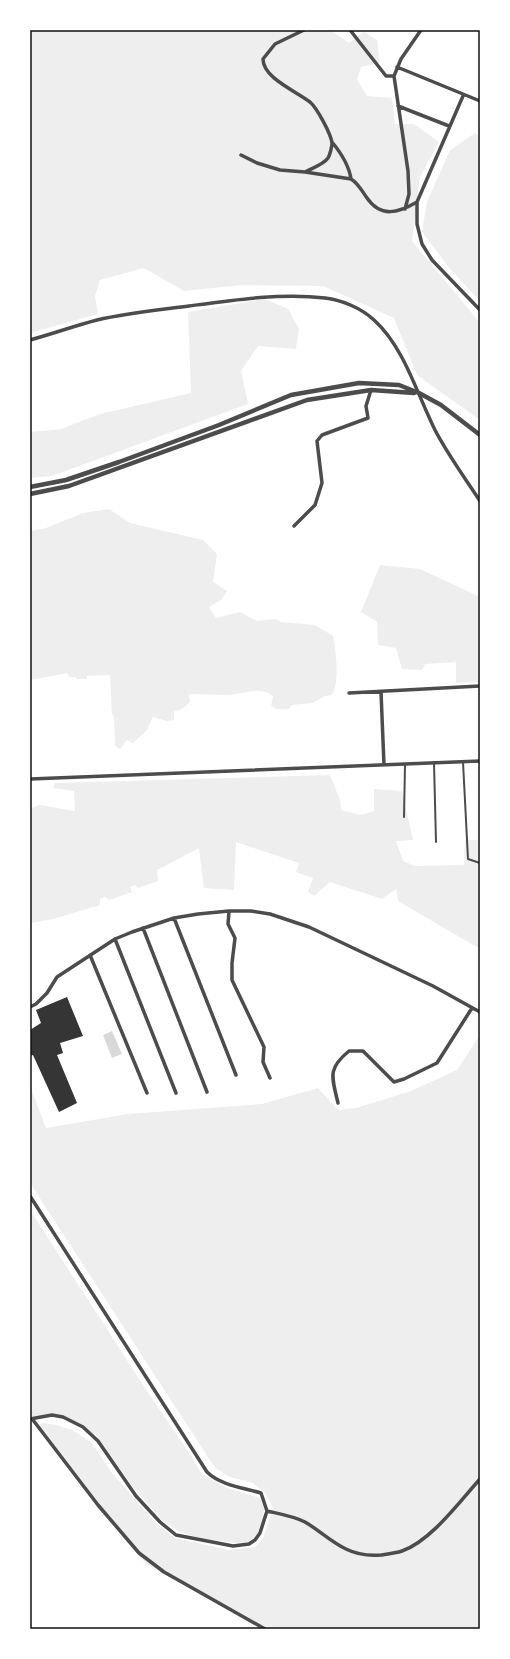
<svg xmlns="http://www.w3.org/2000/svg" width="510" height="1659" font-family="'Fira Sans',sans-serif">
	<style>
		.green { fill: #eee }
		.water { fill: #d9d9d9 }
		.building { fill: #353535 }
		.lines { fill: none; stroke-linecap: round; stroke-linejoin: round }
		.service { stroke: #4c4c4c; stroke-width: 2 }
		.minor { stroke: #4c4c4c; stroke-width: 3.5 }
		.tertiary { stroke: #4c4c4c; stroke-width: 4.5 }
		.neatline { fill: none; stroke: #111; stroke-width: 1.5 }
	</style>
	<rect width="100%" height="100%" fill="#fff"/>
	<path class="green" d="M30,30h300l19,13 15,-11 13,8 3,23 -19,4 -4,13 10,16 25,2 3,26h19l25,18 -19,35 -8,64 68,82v97l-63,-45 -23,-57 -71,-32 -81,-1 -58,6 -40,-23 -44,12 -5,16 3,18 -68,19z
		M475,133l5,4v164l-29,-31 -29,-38 5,-30 23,-52z
		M265,299l23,10 11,20 -3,20 -38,-3 -17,25 7,33 -196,72 -22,2v-46l31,-3 39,-15 91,-21 -3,-81z
		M109,509l21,14 73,17 14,14 -4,28 14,9 -6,9 -12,7 7,11 24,-6 17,9 18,-2 6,3 34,3 18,11c3,17 7,44 -1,59l-7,1 -13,7 -20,2 -3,4h-12l-6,-3 2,-10c-14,-11 -30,-1 -46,-1 -12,0 -25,-1 -38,-1l1,8 -8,7 -8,2v9l-7,1 -14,-4 -6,13 -14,13 -6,-3 -7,9 -5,-3 -1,-29 -2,-3 -2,-39 -23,1v3h-11v-2h-7l-2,-4 -37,7v-149l16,-3 37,-15z
		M380,565l40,4 60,28v85l-24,1v-21l-31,2 -3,6 -20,-1 -6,-21 -18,-3 -1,-23 -16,-10z
		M330,775l10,25 1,10 20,5 13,-4v-22l28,2 11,49 -17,1 7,20 12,5 49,-1 1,-25h15v109l-82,-48 -2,-12 -14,10 -52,-17 -16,14 -6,-4 5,-14 -17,-6 3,-9 -63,-21 -2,48 -30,-2 -5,-40 -42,22 1,11 -20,7 -3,-3 -5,2 2,5 -23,8 -4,-3 -5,2v6l-47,14 -23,4 1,-115 9,-3 35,6 -1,-20 -21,-3 2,-5z
		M480,1035v594h-213l-26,-16 -95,-49 -109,-139 6,-2 14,2 15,5 19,12 21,31 44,50 19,15 54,12 26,-3 8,-8 10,-31 -7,-14 -13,-11 -23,-6 -15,-9 -185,-285v-97l16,42 82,-14 134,-10 56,-16 20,22 18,-2 55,-17 46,-21z
		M30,1210l115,178 45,66 11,19 26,15 33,10 4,10 -1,11 -5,14 -9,9 -11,1 -35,-4 -23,-7 -18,-12 -29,-33 -38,-53 -35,-17 -30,-1z"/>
	<path class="water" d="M112,1031l10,23 -10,4 -9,-23z"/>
	<path class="building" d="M67,997l16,39 -23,7 3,10 -6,2 20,48 -18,9 -26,-57 -3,1v-26l11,-7 -5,-13z"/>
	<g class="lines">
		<path class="service" d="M463,762l5,97 12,4
			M434,763l2,79
			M404,817l1,-52"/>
		<path class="minor" d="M304,30l-29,14 -12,15c0,19 33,32 47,43 7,6 21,32 22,41 0,3 -2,12 -4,15 -5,7 -16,10 -23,14
			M350,30l36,46h8
			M397,67l83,34
			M463,96l-46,106v22l5,20 10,16 48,50
			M398,106l51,20
			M332,142c9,11 17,23 19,37
			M241,155l16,8 23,7 25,2 46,7c7,4 11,12 16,19 14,20 31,15 50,4
			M405,209l4,-15 -1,-23 -14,-95 7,-17 20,-29
			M30,340c22,-6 44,-14 67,-20 30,-7 61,-10 92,-14 44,-6 91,-13 136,-8 17,2 36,10 49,22 30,27 43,74 61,110 13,25 30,48 45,71
			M294,526l21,-21 7,-22 -5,-42 5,-6 46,-17 -2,-12 5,-16
			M381,692l3,73
			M349,693l131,-7
			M30,779l450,-18
			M229,911l-1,13 7,14 -3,25v17l32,67 -1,15 7,16
			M174,918l62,157
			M143,928l64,164
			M115,939l61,154
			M90,955l57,138
			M30,1007l6,-3 11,-11 10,-16 58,-38 17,-7 42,-14 24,-4 31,-3h22l19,3 39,13 124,59 47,26
			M338,1103c-6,-26 -11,-34 11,-52h14l31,31 10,-3 33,-16 35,-55
			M30,1196l177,276c13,13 37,16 54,21l6,18 -7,22 -5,7 -6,4 -16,2 -57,-11 -16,-13 -24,-26 -38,-55 -15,-14 -20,-10 -11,-2 -22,4
			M33,1420l65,85 41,48 25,19 101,57
			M267,1511c13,3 26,5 38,11 14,8 26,20 41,27 10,5 24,7 35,6 7,-1 15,-2 21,-4 29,-10 58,-50 78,-72"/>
		<path class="tertiary" d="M30,487l36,-7 53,-18 100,-37 72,-30 68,-12 40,2 20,8 22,12 39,30
			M30,494l39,-8 238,-86 64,-10 43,3"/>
	</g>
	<rect width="510" height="1659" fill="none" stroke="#ffffff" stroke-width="62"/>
	<rect x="31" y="31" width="448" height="1597" class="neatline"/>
</svg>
